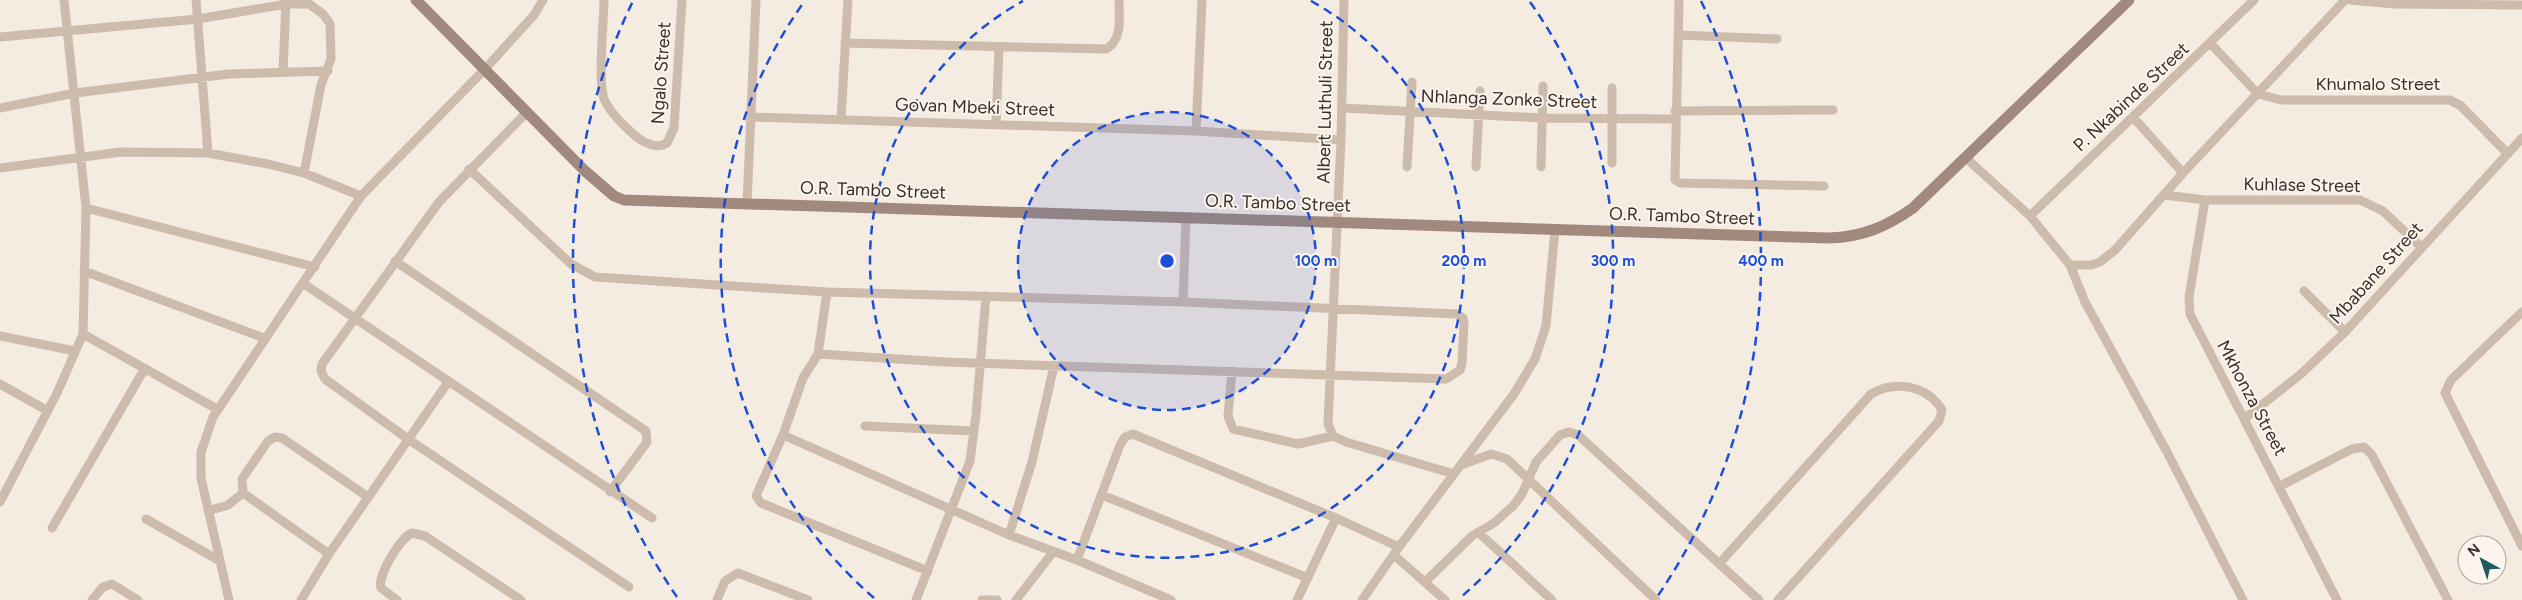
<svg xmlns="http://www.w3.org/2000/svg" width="2522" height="600" font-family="Figtree,sans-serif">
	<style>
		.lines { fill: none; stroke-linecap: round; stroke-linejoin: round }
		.street { stroke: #cdbbac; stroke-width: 9 }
		.secondary { stroke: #a18a7d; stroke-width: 11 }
		.ring { fill: none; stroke: #1d4ed8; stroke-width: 2.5; stroke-dasharray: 9 6 }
		.labels { text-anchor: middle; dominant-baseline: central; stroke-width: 4; stroke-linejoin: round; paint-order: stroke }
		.street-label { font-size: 18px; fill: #3b302b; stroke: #fbf5ee }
		.centre { fill: #1d4ed8; stroke: #fbf5ee; stroke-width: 2.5 }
		.ring-label { font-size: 15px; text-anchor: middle; font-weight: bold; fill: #1d4ed8; stroke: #fbf5ee; stroke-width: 4; stroke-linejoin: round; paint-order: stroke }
	</style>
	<rect width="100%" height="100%" fill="#f4ebe1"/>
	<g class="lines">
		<path class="street" d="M196,0l12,153
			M604,0c0,20 -7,86 1,101 7,14 21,27 33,37 8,6 20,11 29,5l7,-15 8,-128
			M1344,0l-3,140 -13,284 5,12 13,6 108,32
			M1679,0l-4,180 5,3 144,3
			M2350,0l45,4 127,1
			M1678,35l99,4
			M0,37l198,-18 88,-15h23l14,10 7,10 1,35 -10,26 -17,88
			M845,43l261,6c17,-9 13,-32 13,-49
			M2211,44l47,50 23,6h169l11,6 47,48
			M283,72l3,-72
			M1612,88v75
			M0,108l75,-15 154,-19 99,-3
			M1342,108l200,10 133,1
			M1675,111l158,-1
			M527,112l-88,90 -117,162 -1,7 4,8 83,60 221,148
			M752,117l444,14 145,9
			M2133,117l50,56
			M841,118l7,-118
			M996,124l3,-76
			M1196,131l6,-131
			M1967,159l63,57 40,49 15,37 82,150 76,148
			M1407,167l5,-85
			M1476,167l4,-76
			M1541,167l2,-81
			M0,168l121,-16 87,1 60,11 36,9 57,23
			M469,169l102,95 24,13 232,15 356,10 274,12 6,4 1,5 -2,40 -2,7 -14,9 -501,-17 -127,-8
			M2165,195l40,5h155l23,11 38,36
			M2205,200l-16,97 1,17 147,286
			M747,203l9,-203
			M86,208l229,59
			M2030,216l224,-216
			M395,261l251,170 1,11 -37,50
			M2070,265h21l9,-3 15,-12 68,-77 162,-173
			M84,271l180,67
			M304,284l348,234
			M2304,291l41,41
			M827,292l-9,62 -15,24 -20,57 -27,61 5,7 167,68
			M1183,302l3,-85
			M2522,312l-71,68 -6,13 77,153
			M83,334l134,75
			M0,336l75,15
			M1232,371l-4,45 5,13 65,15 35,-8
			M0,384l48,27
			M2244,419l57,-45 44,-42 177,-194
			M865,426l109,5
			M783,435l226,100 68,25 94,40
			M1461,465l30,-11 16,5 149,141
			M2280,486l72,-37 12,-2 8,8 76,145
			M1102,495l206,83
			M0,502l57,-109 26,-59 3,-126 -22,-208
			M208,511l20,-6 15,-12
			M146,519l74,42
			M52,528l93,-160
			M1478,532l74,68
			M1009,535l23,-73 22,-96
			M329,554l-86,-61 -1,-14 26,-38 7,-4 7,1 86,59
			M1394,555l51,45
			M1077,560l43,-115 5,-8 8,-3 203,84 63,29
			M1719,564l152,-170c24,-14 56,-9 71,16l-3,11 -161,179
			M1425,582l47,-46 22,-13 19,-17 9,-12 14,-32 24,-27 9,-3 9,3 181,165
			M92,600l11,-13 9,-3 26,16
			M229,600l-28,-122v-26l12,-35 148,-221 124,-127 49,-54 9,-15
			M301,600l28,-46 119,-172
			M397,600l-16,-12c-4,-12 19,-50 31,-55l13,3 96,64
			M717,600l8,-19 13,-8 70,27
			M916,600l54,-139 6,-46 10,-119
			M982,600h15
			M1016,600l37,-48
			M1297,600l39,-82
			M1362,600l37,-53 115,-153 21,-35 11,-33 9,-96"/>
		<path class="secondary" d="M416,0l169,171 29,25 10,4 1205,38c33,-1 57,-11 84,-30l216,-208"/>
	</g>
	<circle cx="1167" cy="261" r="149" fill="#1d4ed8" fill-opacity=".12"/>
	<g class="ring">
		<circle cx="1167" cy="261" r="149"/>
		<path d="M1311 1A297 297 0 1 1 1023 1"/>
		<path d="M874 598A446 446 0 0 1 804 2M1530 2A446 446 0 0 1 1460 598"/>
		<path d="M677 597A594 594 0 0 1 633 1M1701 1A594 594 0 0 1 1657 597"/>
	</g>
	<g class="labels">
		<g class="street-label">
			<text transform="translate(661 73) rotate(-86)">Ngalo Street</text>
			<text x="2378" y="84">Khumalo Street</text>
			<text transform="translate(2131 97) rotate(-43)">P. Nkabinde Street</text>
			<text transform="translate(1509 99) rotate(2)">Nhlanga Zonke Street</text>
			<text transform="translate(1325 102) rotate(-89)">Albert Luthuli Street</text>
			<text transform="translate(975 107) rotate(2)">Govan Mbeki Street</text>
			<text transform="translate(2302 185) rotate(1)">Kuhlase Street</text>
			<text transform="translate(873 190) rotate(2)">O.R. Tambo Street</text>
			<text transform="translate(1278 203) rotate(2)">O.R. Tambo Street</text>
			<text transform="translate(1682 216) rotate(2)">O.R. Tambo Street</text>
			<text transform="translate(2376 273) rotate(-48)">Mbabane Street</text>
			<text transform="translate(2252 398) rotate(62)">Mkhonza Street</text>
		</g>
	</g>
	<circle cx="1167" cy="261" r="8" class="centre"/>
	<g class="ring-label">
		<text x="1316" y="266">100 m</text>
		<text x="1464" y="266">200 m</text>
		<text x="1613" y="266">300 m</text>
		<text x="1761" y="266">400 m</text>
	</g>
	<g transform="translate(2482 560) rotate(320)"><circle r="24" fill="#fbf5ee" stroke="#aea6a0"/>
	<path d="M0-4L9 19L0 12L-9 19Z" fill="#1f5a5e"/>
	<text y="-8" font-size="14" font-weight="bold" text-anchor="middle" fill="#3b302b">N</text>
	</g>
</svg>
